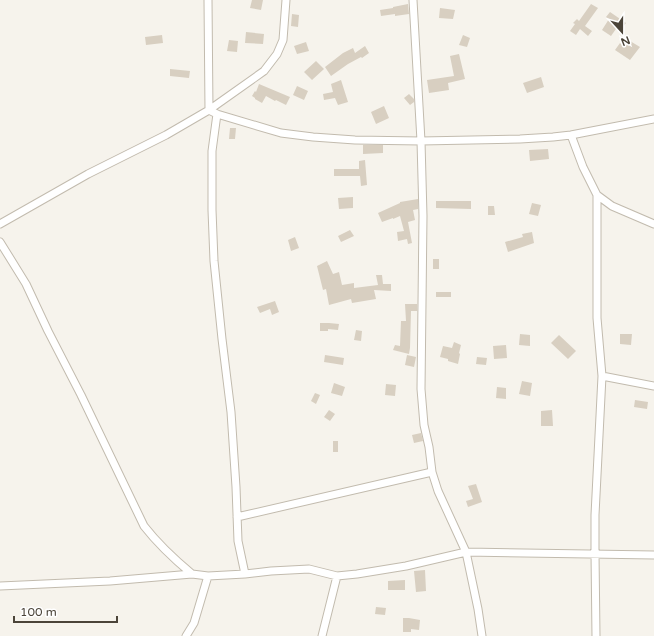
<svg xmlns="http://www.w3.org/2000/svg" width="654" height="636" font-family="'Varela Round',sans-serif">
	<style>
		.building { fill: #d8cfc1 }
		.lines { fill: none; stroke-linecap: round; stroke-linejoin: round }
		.minor-casing { stroke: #c2bbae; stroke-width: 9 }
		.minor { stroke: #fff; stroke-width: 7 }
	</style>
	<rect width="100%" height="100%" fill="#f6f3ec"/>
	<path class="building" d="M252,0h11l-2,10 -11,-2z
		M408,4l1,10 -14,2v-2l-14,2 -1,-6 13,-2v-1z
		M591,4l7,4 -13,18 7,5 -4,5 -8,-7 -4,6 -6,-4 5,-7 -2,-1 4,-4 2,2z
		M440,8l15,2 -2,9 -14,-1z
		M610,12l16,11 -4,5 -4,-2 -7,10 -9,-6 7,-11 -3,-2z
		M292,14l7,1 -1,12 -7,-1z
		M246,32l18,2 -1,10 -18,-1z
		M162,35l1,8 -17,2 -1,-8z
		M463,35l7,3 -3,9 -8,-2z
		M229,40l9,1 -1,11 -10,-1z
		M630,41l10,6 -10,13 -15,-10 5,-7 5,4z
		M306,42l3,9 -12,3 -3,-8z
		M365,46l4,7 -7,5 -1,-1 -13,7 -17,12 -6,-9 18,-14 10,-5 2,5z
		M459,54l6,25 -17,4 1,7 -20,3 -2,-13 27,-4 -4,-20z
		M316,61l8,8 -12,11 -8,-8z
		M170,69l20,2 -1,7 -19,-2z
		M541,77l3,10 -17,6 -4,-10z
		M341,80l7,22 -10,3 -3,-7 -11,2 -1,-6 10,-2 -2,-8z
		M259,84l31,13 -4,8 -10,-5 -1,1 -9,-5 -4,7 -7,-4v-1l-3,-2 3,-5 1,1z
		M297,86l11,5 -4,9 -11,-5z
		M409,94l5,5v3l-4,3 -6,-7z
		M384,106l5,12 -13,6 -5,-12z
		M230,128h6l-1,11h-6z
		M363,145h20v8l-20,1z
		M548,149l1,10 -19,2 -1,-11z
		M365,160l2,25 -6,1 -1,-10h-26v-7h25v-8z
		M353,197v11l-14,1 -1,-11z
		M418,199v10l-5,1 2,10 -7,2 4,21 -4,1 -1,-5 -9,2 -1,-9 7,-1 -4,-15 -7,3v-1l-11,4 -4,-9 22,-10v-1z
		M436,201h35v8l-35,-1z
		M532,203l9,2 -3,11 -9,-2z
		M488,206h6l1,9h-7z
		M350,230l4,6 -13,6 -3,-6z
		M532,232l2,11 -26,9 -3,-10 18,-5 -1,-3z
		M295,237l4,11 -8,3 -3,-11z
		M433,259h6v10h-6z
		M327,261l6,13 6,-2 3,13 12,-2v5l24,-3 -2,-10h6l1,9h8v7l-17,-1 2,9 -24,4 -1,-4 -22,6 -3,-16 -3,1 -6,-24z
		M436,292h15v5h-15z
		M275,301l4,11 -7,3 -2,-6 -10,4 -3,-6z
		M405,304h12v7h-6l-1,37 -1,6 -16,-4 2,-5 5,1 1,-25h5z
		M320,323h9l10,1 -1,6 -10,-1v2h-8z
		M356,330l6,1 -1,10 -7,-1z
		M520,334l10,1v11l-11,-1z
		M620,334h12l-1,11 -11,-1z
		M559,335l17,16 -8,8 -17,-16z
		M454,342l7,3 -2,8 1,1 -2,10 -10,-3v-2l-8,-2 3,-11 9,2z
		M506,345l1,13 -13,1 -1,-13z
		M325,355l19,3 -1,7 -19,-3z
		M407,355l9,2 -2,10 -9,-2z
		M477,357l10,1 -1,7 -10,-1z
		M522,381l10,2 -2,13 -11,-2z
		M334,383l11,4 -3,9 -11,-3z
		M386,384l10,1 -1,11 -10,-1z
		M497,387l9,1v11l-10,-1z
		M315,393l5,2 -4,9 -5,-3z
		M635,400l13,2 -1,7 -13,-2z
		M329,410l6,4 -5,7 -6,-4z
		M552,410l1,16h-12v-15z
		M421,433l2,8 -9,2 -2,-8z
		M333,441h5v11h-5z
		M476,484l6,18 -14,5 -2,-6 7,-2 -5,-13z
		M425,570l1,21 -10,1 -2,-21z
		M405,580v10h-17v-9z
		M376,607l10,1 -1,7 -10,-1z
		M403,618h6l11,2 -1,10 -8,-1v3h-8z"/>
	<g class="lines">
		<defs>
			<path id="minor" d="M208,0l1,110 8,4 64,19 32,4 42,3 66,1 99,-2 33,-2 18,-2 83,-16
				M413,0l8,141 2,75 -2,173 3,36 5,22 3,25 6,19 28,61 12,57 4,27
				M217,114l-5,37v59l2,51 8,78 9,73 5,75 2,54 7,33
				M571,135l12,32 14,28 15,11 42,18
				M0,224l88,-50 78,-39 43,-25 55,-39 13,-17 6,-14 3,-40
				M0,242l26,42 22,47 33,64 63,131c14,18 30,33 48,48
				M602,376l52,10
				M237,517l195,-45
				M0,586l110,-5 82,-7 16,2 37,-2 26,-3 38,-2 28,7 20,-2 49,-8 60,-14 188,3
				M186,636l8,-13 14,-47
				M322,636l15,-60
				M596,636l-1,-83v-38l7,-139 -5,-58v-123"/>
		</defs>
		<use href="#minor" class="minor-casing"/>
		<use href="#minor" class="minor"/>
	</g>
	<g transform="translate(622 32) rotate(159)" stroke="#ffffff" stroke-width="3" paint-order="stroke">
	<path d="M0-3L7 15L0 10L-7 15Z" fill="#4b4439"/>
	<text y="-6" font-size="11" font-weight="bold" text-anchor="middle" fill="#4b4439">N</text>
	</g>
	<path d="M14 616v6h103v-6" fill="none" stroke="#4b4439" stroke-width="2"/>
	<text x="20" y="616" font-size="12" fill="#4b4439" stroke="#ffffff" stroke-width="3" paint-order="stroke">100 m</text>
</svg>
